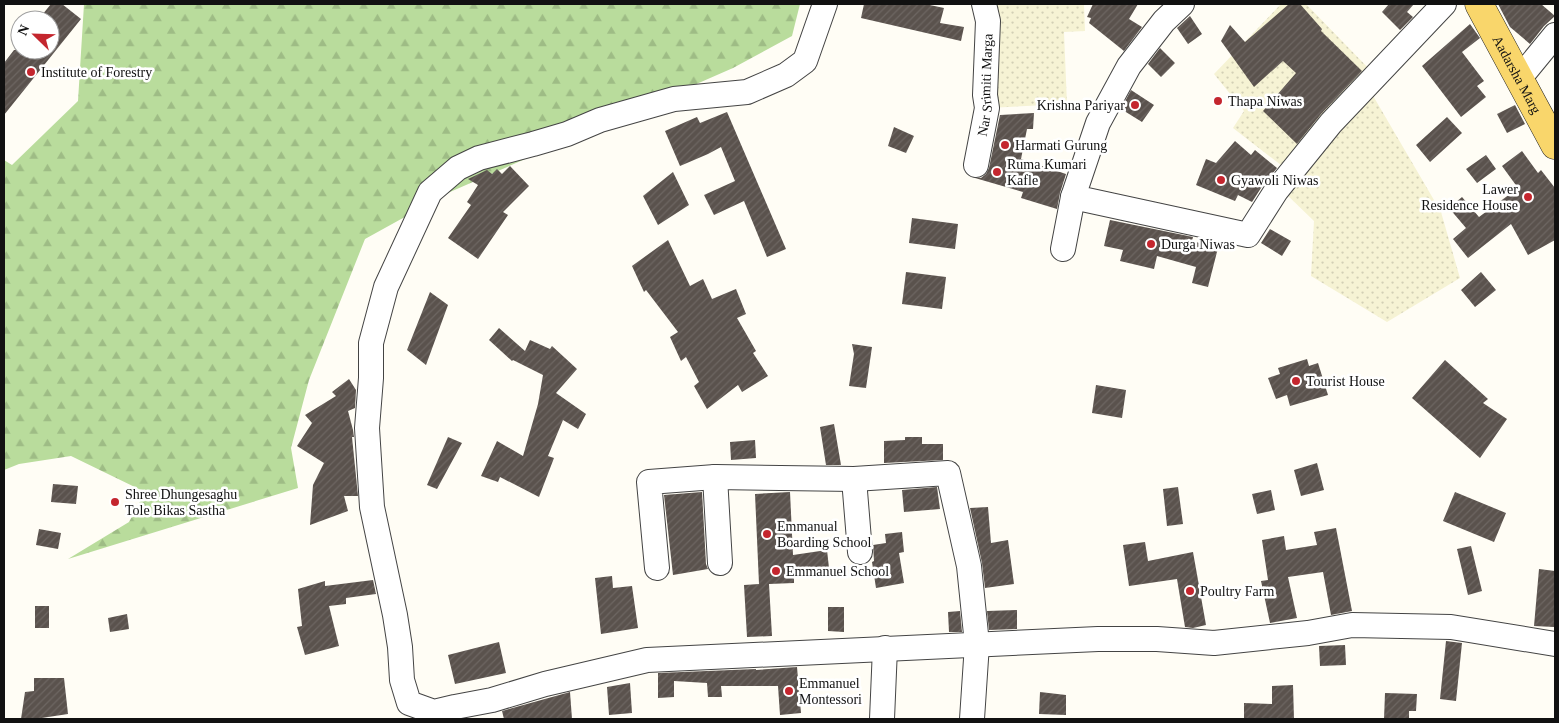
<svg xmlns="http://www.w3.org/2000/svg" width="1559" height="723" font-family="'Times New Roman',serif">
	<style>
		.farmland { fill: url(#farmland-dots) }
		.forest { fill: url(#forest-firs) }
		.building { fill: url(#building-hatch) }
		.lines { fill: none; stroke-linecap: round; stroke-linejoin: round }
		.minor-casing { stroke: #444; stroke-width: 26 }
		.major-casing { stroke: #222; stroke-width: 29 }
		.minor { stroke: #fff; stroke-width: 24 }
		.major { stroke: #f9d66b; stroke-width: 28 }
		.poi-dot { fill: #c4262e; stroke: #fff; stroke-width: 2 }
		.labels { text-anchor: middle; dominant-baseline: central; stroke-width: 5; stroke-linejoin: round; paint-order: stroke }
		.poi-label { font-size: 14px; fill: #111; stroke: #fff; text-anchor: start }
		.street-label { font-size: 14px; fill: #111; stroke: #fff }
	</style>
	<defs>
		<pattern id="farmland-dots" width="8" height="8" patternUnits="userSpaceOnUse" patternTransform="scale(1.25)"><rect width="8" height="8" fill="#f6f3d4"/><path d="M2 2h.1M6 6h.1" fill="none" stroke="#d2cfb5" stroke-width="1.8" stroke-linecap="round"/></pattern>
		<pattern id="forest-firs" width="22" height="20" patternUnits="userSpaceOnUse" patternTransform="scale(1.25)"><rect width="22" height="20" fill="#b9dc9c"/><path d="M5 1l3.5 6h-7zM16 11l3.5 6h-7z" fill="#9ebc85"/></pattern>
		<pattern id="building-hatch" width="6" height="6" patternUnits="userSpaceOnUse" patternTransform="scale(1.25)"><rect width="6" height="6" fill="#5a524d"/><path d="M-1 1l2-2M0 6l6-6M5 7l2-2" fill="none" stroke="#6d6662"/></pattern>
	</defs>
	<rect width="100%" height="100%" fill="#fffdf5"/>
	<path class="farmland" d="M982,4h102l1,27 -21,1 3,72 -80,4z
		M1281,4h25l70,72 -90,93 -53,-41 11,-17 -30,-37z
		M1372,94l69,118 19,66 -73,44 -76,-46 3,-55 -30,-29z"/>
	<path class="forest" d="M84,4h716l-8,32 -59,32 -283,124 -85,47 -56,141 -18,68 7,40 -230,71 61,-37 16,-30 -74,-36 -52,8 -15,6v-310l8,5 66,-64z"/>
	<path class="building" d="M51,4h11l19,15 -77,96v-52l10,-13h36v-30h-12z
		M864,4h61l19,4 -4,15 24,4 -3,14 -100,-23z
		M1093,4h45l-9,15 13,8 -18,24 -35,-28 2,-5 -4,-1z
		M1289,4h11l22,25 -1,2 41,40 -41,43 -24,30 -34,-33 33,-38 -13,-12 -29,26 -33,-46 9,-16 15,17z
		M1389,4h25l-7,8 6,5 -13,13 -18,-18z
		M1498,4h43l14,12 -11,10 -14,18 -20,-17z
		M1190,16l12,18 -14,10 -11,-16z
		M1470,24l10,14 -18,14 22,29 -7,5 9,11 -25,20 -39,-51z
		M1160,48l15,15 -14,14 -13,-13z
		M1131,90l23,15 -12,17 -21,-13z
		M1515,105l10,19 -18,9 -10,-19z
		M727,112l59,137 -19,8 -23,-56 -30,14 -10,-20 31,-14 -14,-34 -13,7 -28,12 -15,-35 32,-14 3,6z
		M1034,113l-1,16h-6l-6,30 45,15 -6,19 -3,16 -36,-11 2,-6 -48,-14h6l5,-4 3,-6 11,-53z
		M1447,117l15,16 -32,29 -14,-17z
		M894,127l20,9 -8,17 -18,-7z
		M1235,141l16,14 4,-5 22,18 -16,20 -9,14 -14,-7 -3,6 -39,-16 10,-26 10,4z
		M1522,151l16,22 3,-3 14,18v52l-27,15 -17,-31 -43,34 -15,-19 13,-11 -17,-20 13,-11 17,20 39,-29 -16,-22z
		M1486,155l10,14 -19,14 -11,-14z
		M510,166l19,20 -26,26 5,3 -30,44 -30,-21 23,-33 -4,-3 11,-17 -10,-6 19,-9 5,4 5,-5 5,5z
		M673,172l16,33 -31,20 -15,-29z
		M912,218l46,6 -3,25 -46,-6z
		M1110,220l83,17 -1,4 26,7 -10,39 -16,-4 4,-16 -39,-11 -3,13 -34,-8 3,-11 -19,-4z
		M1270,229l21,12 -9,15 -21,-13z
		M668,240l22,46 13,-7 9,20 24,-10 10,25 -9,4 19,33 -3,2 15,23 -26,16 -4,-7 -31,24 -13,-23 5,-4 -13,-25 -5,4 -11,-24 8,-5 -32,-42 -2,2 -12,-26z
		M906,272l40,5 -4,32 -40,-5z
		M1481,272l15,18 -21,17 -14,-17z
		M430,292l18,13 -22,60 -19,-15z
		M499,328l26,23 5,-11 20,9 2,-3 25,23 -21,24 30,21 -8,15 -15,-9 -15,36 6,2 -15,39 -39,-20 -2,5 -17,-6 16,-35 26,15 15,-52 5,-29 -30,-15 -1,1 -23,-21z
		M852,344l20,3 -6,41 -17,-2 5,-32z
		M1307,359l2,7 9,-3 10,32 -38,11 -3,-11 -11,4 -8,-21 12,-4 -2,-6z
		M1445,360l43,39 -5,4 24,16 -27,39 -68,-60z
		M349,379l7,11 -1,18 -7,3 5,19 1,7h-2l6,59h-14l4,15 -38,14 3,-40 11,-22 -27,-17 15,-23 -7,-8 31,-19 -4,-4z
		M1096,385l30,5 -4,28 -30,-5z
		M834,424l7,41h-15l-6,-38z
		M448,437l14,6 -25,46 -10,-4z
		M905,437h17v7h21v16l-59,3v-22l21,-1z
		M755,440l1,18 -25,2 -1,-18z
		M1317,463l7,27 -23,6 -7,-26z
		M53,484l25,2 -2,18 -25,-2z
		M937,487l3,22 -36,3 -2,-22z
		M1178,487l5,37 -16,2 -4,-37z
		M1271,490l4,20 -18,4 -5,-20z
		M702,492l4,72 2,5 -35,6 -9,-80z
		M790,492l3,63 34,-5 2,18 -35,4v11l-25,1 3,52 -25,1 -3,-52 15,-1 -4,-90z
		M1455,492l51,21 -12,29 -51,-21z
		M988,507l3,36 17,-3 6,44 -29,4 -3,-25 -12,-55z
		M1336,528l16,83 -21,4 -8,-43 -35,5 9,41 -27,5 -9,-42 7,-1 -6,-40 22,-4 2,14 31,-5 -3,-13z
		M39,529l22,4 -3,16 -22,-4z
		M902,532l2,20 -5,1 5,30 -28,5 -4,-26 2,-1 -1,-16 13,-2 -1,-9z
		M1145,542l3,19 45,-9 13,73 -13,3 -8,-1 -8,-48 -48,7 -6,-41z
		M1471,546l11,45 -14,4 -11,-46z
		M1539,569l16,2 -1,56 -20,-1z
		M612,576l1,12 19,-2 6,42 -37,6 -6,-56z
		M373,580l3,14 -30,4v6l-17,2 10,40 -34,9 -8,-28 5,-1 -4,-37 27,-8v5z
		M35,606h14v22h-14z
		M828,607h16v25l-16,-1z
		M1017,610v19l-28,1 -2,-19z
		M960,611l2,21h-13l-1,-20z
		M127,614l2,15 -19,3 -2,-14z
		M1446,641l16,2 -6,58 -16,-2z
		M499,642l7,31 -51,11 -7,-29z
		M1345,645l1,20 -26,1 -1,-20z
		M797,667l4,46 -21,2 -2,-29h-57l1,11h-14l-1,-14 -33,-2v16l-16,1v-25l98,-4v1z
		M34,678h30l4,36 -33,5h-14l4,-27 9,-1z
		M630,683l2,30 -23,2 -2,-28z
		M1293,685l1,34h-50v-16l28,1v-18z
		M570,692l2,27h-68l-2,-8z
		M1040,692l26,3v20l-27,-1z
		M1385,693l32,1 -1,17h-7v8h-25z"/>
	<g class="lines">
		<defs>
			<g id="minor">
				<path d="M825,4l-20,57 -19,14 -39,17 -73,7 -74,21 -33,14 -34,10 -54,14 -21,10 -28,24 -44,95 -15,56v35l-4,50 5,79 23,108 5,32 2,33 7,23 25,9 21,-5 37,-7 53,-16 102,-24 451,-21h59l57,4 94,-10 44,-8 99,2 104,17"/>
				<path d="M1182,4l-18,17 -35,45 -31,57 -25,74 175,38 28,-44 55,-68 113,-119"/>
				<path d="M1519,79l36,-44"/>
				<path id="s1" d="M976,165l11,-57 -2,-13 3,-74 -4,-17"/>
				<path d="M1063,249l10,-52"/>
				<path d="M715,477l5,86"/>
				<path d="M854,479l6,73"/>
				<path d="M657,568l-8,-86 66,-5 139,2 94,-6 21,93 8,78 -5,75"/>
				<path d="M882,719l3,-71"/>
			</g>
			<g id="major">
				<path id="s2" d="M1479,4l76,141"/>
			</g>
		</defs>
		<use href="#minor" class="minor-casing"/>
		<use href="#major" class="major-casing"/>
		<use href="#minor" class="minor"/>
		<use href="#major" class="major"/>
	</g>
	<g class="poi-dot">
		<circle cx="31" cy="72" r="5"/>
		<circle cx="1218" cy="101" r="5"/>
		<circle cx="1135" cy="105" r="5"/>
		<circle cx="1005" cy="145" r="5"/>
		<circle cx="997" cy="172" r="5"/>
		<circle cx="1221" cy="180" r="5"/>
		<circle cx="1528" cy="197" r="5"/>
		<circle cx="1151" cy="244" r="5"/>
		<circle cx="1296" cy="381" r="5"/>
		<circle cx="115" cy="502" r="5"/>
		<circle cx="767" cy="534" r="5"/>
		<circle cx="776" cy="571" r="5"/>
		<circle cx="1190" cy="591" r="5"/>
		<circle cx="789" cy="691" r="5"/>
	</g>
	<g class="labels">
		<g class="poi-label">
			<text x="41" y="72">Institute of Forestry</text>
			<text x="1228" y="101">Thapa Niwas</text>
			<text x="1125" y="105" text-anchor="end">Krishna Pariyar</text>
			<text x="1015" y="145">Harmati Gurung</text>
			<text x="1007" y="164">Ruma Kumari<tspan x="1007" dy="16">Kafle</tspan></text>
			<text x="1231" y="180">Gyawoli Niwas</text>
			<text x="1518" y="189" text-anchor="end">Lawer<tspan x="1518" dy="16">Residence House</tspan></text>
			<text x="1161" y="244">Durga Niwas</text>
			<text x="1306" y="381">Tourist House</text>
			<text x="125" y="494">Shree Dhungesaghu<tspan x="125" dy="16">Tole Bikas Sastha</tspan></text>
			<text x="777" y="526">Emmanual<tspan x="777" dy="16">Boarding School</tspan></text>
			<text x="786" y="571">Emmanuel School</text>
			<text x="1200" y="591">Poultry Farm</text>
			<text x="799" y="683">Emmanuel<tspan x="799" dy="16">Montessori</tspan></text>
		</g>
		<g class="street-label">
			<text stroke="none"><textPath href="#s2" startOffset="80">Aadarsha Marg</textPath></text>
			<text stroke="none"><textPath href="#s1" startOffset="81">Nar Srimiti Marga</textPath></text>
		</g>
	</g>
	<rect width="1559" height="723" fill="none" stroke="#111111" stroke-width="10"/>
	<g transform="translate(35 35) rotate(293)"><circle r="24" fill="#ffffff" stroke="#a0a0a0"/>
	<path d="M0-4L9 19L0 12L-9 19Z" fill="#c4262e"/>
	<text y="-8" font-size="14" font-weight="bold" text-anchor="middle" fill="#111111">N</text>
	</g>
</svg>
